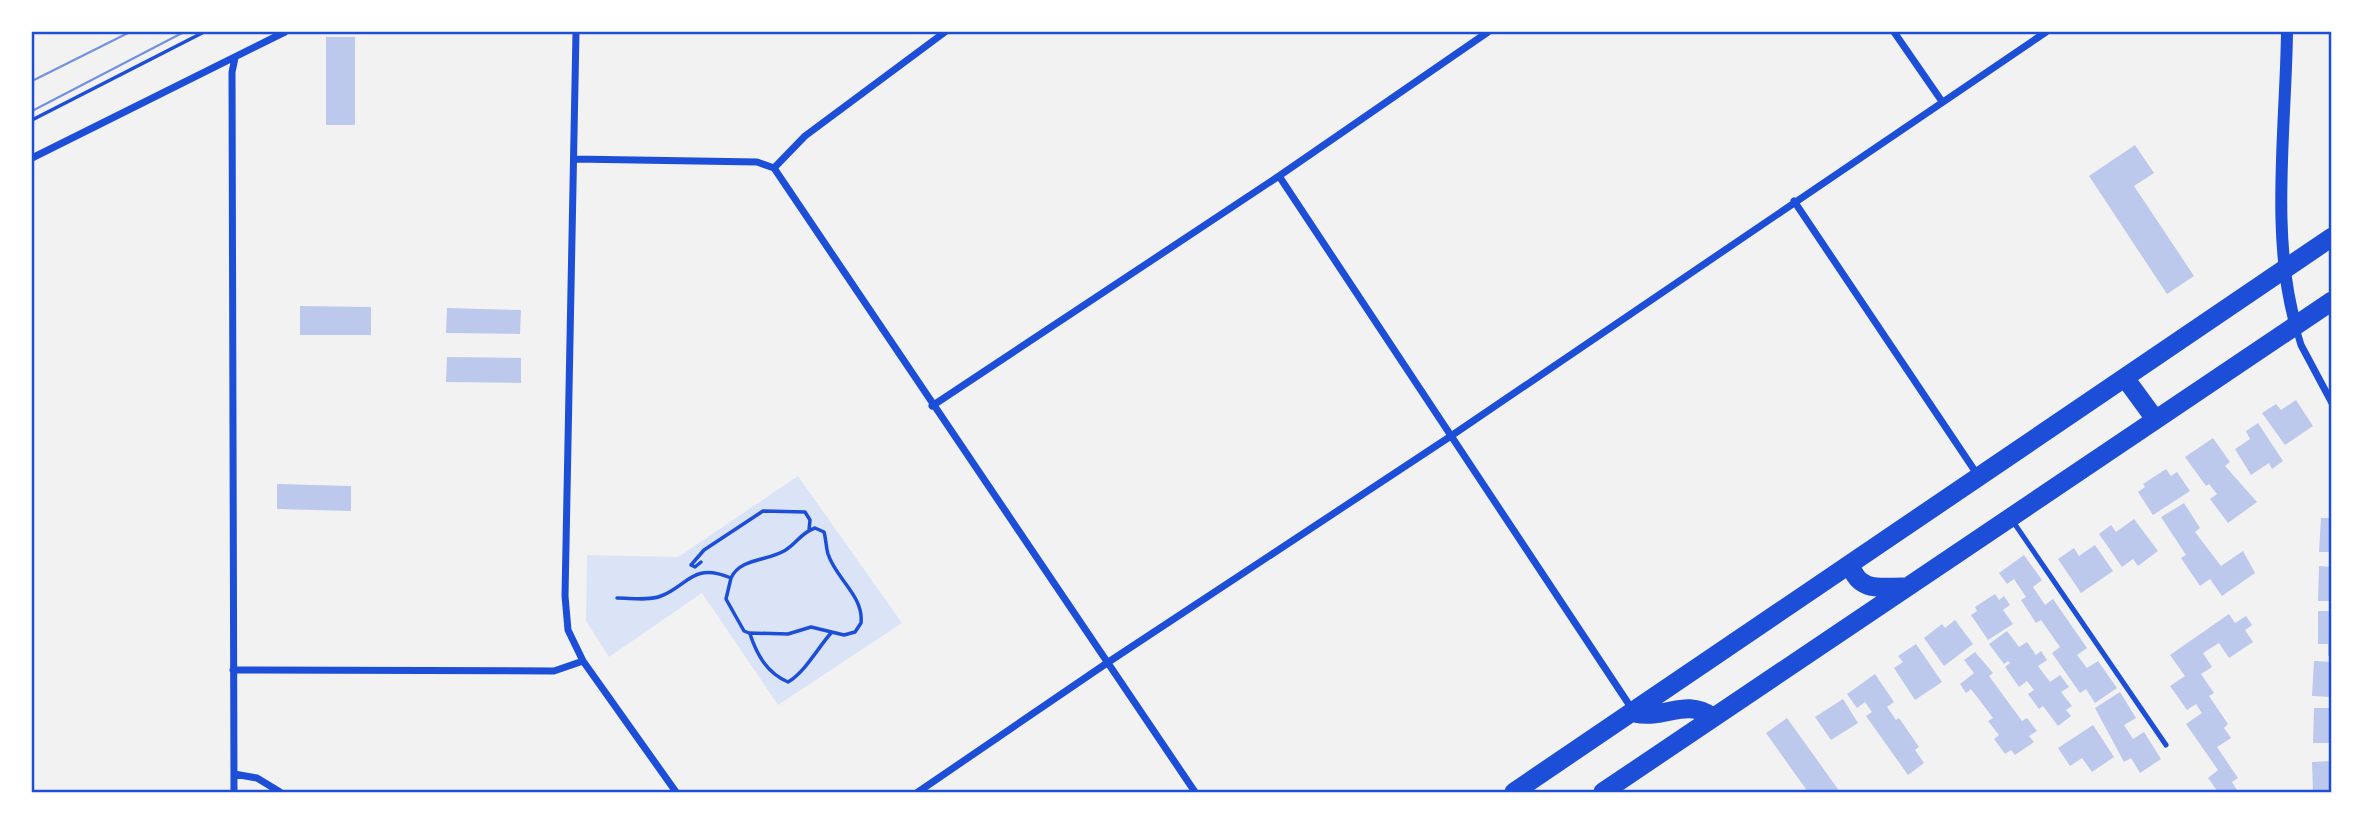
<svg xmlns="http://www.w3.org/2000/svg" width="2363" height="824" font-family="'Work Sans',sans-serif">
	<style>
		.green { fill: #dbe4f7 }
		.building { fill: #bdc9ec }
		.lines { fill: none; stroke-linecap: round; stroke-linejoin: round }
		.path { stroke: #1d4ed8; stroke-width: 3.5 }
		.service { stroke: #1d4ed8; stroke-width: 5 }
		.minor { stroke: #1d4ed8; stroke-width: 7 }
		.tertiary { stroke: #1d4ed8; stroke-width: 12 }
		.trunk { stroke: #1d4ed8; stroke-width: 19 }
		.tram { stroke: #7290e2; stroke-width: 2 }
		.neatline { fill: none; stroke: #1d4ed8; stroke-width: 2.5 }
	</style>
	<rect width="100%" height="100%" fill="#f2f2f2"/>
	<path class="green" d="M798,476l104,147 -124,82 -76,-112 -93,64 -23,-36 1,-66 91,2z"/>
	<path class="building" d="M326,37h29v88h-29z
		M2135,145l19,28 -20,13 60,90 -27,18 -78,-118z
		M300,306l71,1v28h-71z
		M447,308l74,2 -1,24 -74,-1z
		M447,357l74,1v25l-75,-1z
		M2296,400l17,26 -28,19 -23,-32 14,-9 5,6z
		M2258,423l25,38 -11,8 -3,-6 -18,12 -16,-26 15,-10 -4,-8z
		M2213,438l17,24 -5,4 32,36 -29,21 -18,-24 7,-5 -8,-10 -3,2 -21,-29z
		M2166,469l5,7 6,-4 13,19 -37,24 -15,-23 7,-5 -2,-3z
		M277,484l74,2v25l-74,-2z
		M2184,503l16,25 -5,4 26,34 22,-15 12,22 -33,23 -12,-17 -10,7 -19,-28 5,-3 -25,-38z
		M2321,518h11v34h-13z
		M2134,519l24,32 -20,15 -5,-7 -11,8 -23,-33 12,-9 5,7z
		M2095,545l18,26 -32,22 -23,-34 16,-11 5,8z
		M2024,555l18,25 -9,7 12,18 8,-6 34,49 -10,7 10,13 11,-7 19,27 -22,15 -9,-14 -6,4 -28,-40 8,-6 -19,-27 -5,3 -15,-23 5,-3 -12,-18 -7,5 -8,-11z
		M2319,566l13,1v34h-14z
		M1995,594l4,6 5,-4 6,9 -7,5 10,14 -25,16 -17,-25 6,-4 -2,-4z
		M2318,611h14v45h-4v-12h-10z
		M2229,614l6,9 11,-7 6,9 -7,5 8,12 -24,16 -10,-15 -16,10 9,14 -11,7 13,19 -5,3 19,28 -4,4 7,10 -14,9 21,31 -6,4 5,8 -19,2 -10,-14 10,-8 -32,-46 16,-11 -6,-9 -9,6 -17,-24 15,-10 -15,-21z
		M1955,620l18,24 -29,22 -20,-28 18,-14 3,4z
		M2007,631l12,16 8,-5 9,13 5,-4 6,9 -9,6 12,16 10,-7 9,12 -8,5 11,14 -6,4 5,6 -13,10 -15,-20 -4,3 -11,-15 6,-4 -7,-9 -8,6 -14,-20 5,-4 -2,-2 -4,3 -15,-20z
		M1916,644l26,38 -27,18 -21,-32 9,-6 -5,-6z
		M1975,652l18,21 -4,3 33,45 5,-3 10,13 -8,5 5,6 -19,13 -4,-5 -6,4 -11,-15 5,-4 -11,-14 5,-3 -22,-29 -5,4 -6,-9 14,-11 -10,-13z
		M2314,661l18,1v35l-20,-1z
		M1875,674l19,28 -7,5 9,13 3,-2 20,29 -4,3 9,13 -16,12 -42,-59 6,-4 -7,-10 -8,6 -10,-14z
		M2120,692l16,26 -12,7 9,14 11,-7 17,27 -21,14 -9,-15 -7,4 -29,-54z
		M1843,699l15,24 -27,17 -16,-23z
		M2314,708h18v35h-19z
		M1787,718l53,74h-32l-42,-59z
		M2093,725l21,32 -22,15 -10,-14 -12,8 -12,-18z
		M2332,761v31h-19l-1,-30z"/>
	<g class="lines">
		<path class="path" d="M32,120l172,-88
			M701,562l-6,5 -4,-2 13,-15 59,-39 42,1 5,8 -1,10
			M617,598c14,0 31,3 44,-2 28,-11 31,-34 70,-18 9,-20 36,-17 53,-27 13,-7 16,-18 31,-23l9,4c2,7 2,15 4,22 8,25 36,42 33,69l-6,9 -11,3 -33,-8 -23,7 -39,-1 -5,-2 -18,-32 5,-21
			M750,634c7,21 17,39 38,48 17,-10 29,-33 43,-49"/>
		<path class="service" d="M2012,520l154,225"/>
		<path class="minor" d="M576,32l-11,564 3,34 15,31 93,131
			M1894,32l47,68
			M32,158l253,-126
			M574,159l183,3 17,6 421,624
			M774,168l31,-32 140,-104
			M1279,176l353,533
			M1794,201l183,273
			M2296,328l5,17 31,58
			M932,406l347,-230 209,-144
			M233,670l321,1 29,-10
			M234,774l23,4 23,14
			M234,792l-2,-720 3,-14
			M918,792l189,-129 344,-227 595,-404"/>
		<path class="tertiary" d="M2287,32c-1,91 -17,207 9,294"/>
		<path class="trunk" d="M2125,378l30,41
			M1851,566c8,26 29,21 52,21
			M1634,713c34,7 49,-16 79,4
			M1514,792l818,-555
			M1603,792l729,-491"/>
		<path class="tram" d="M32,81l98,-49
			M32,111l152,-79"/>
	</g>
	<rect width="2363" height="824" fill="none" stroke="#ffffff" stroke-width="66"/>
	<rect x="33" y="33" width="2297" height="758" class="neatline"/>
</svg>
